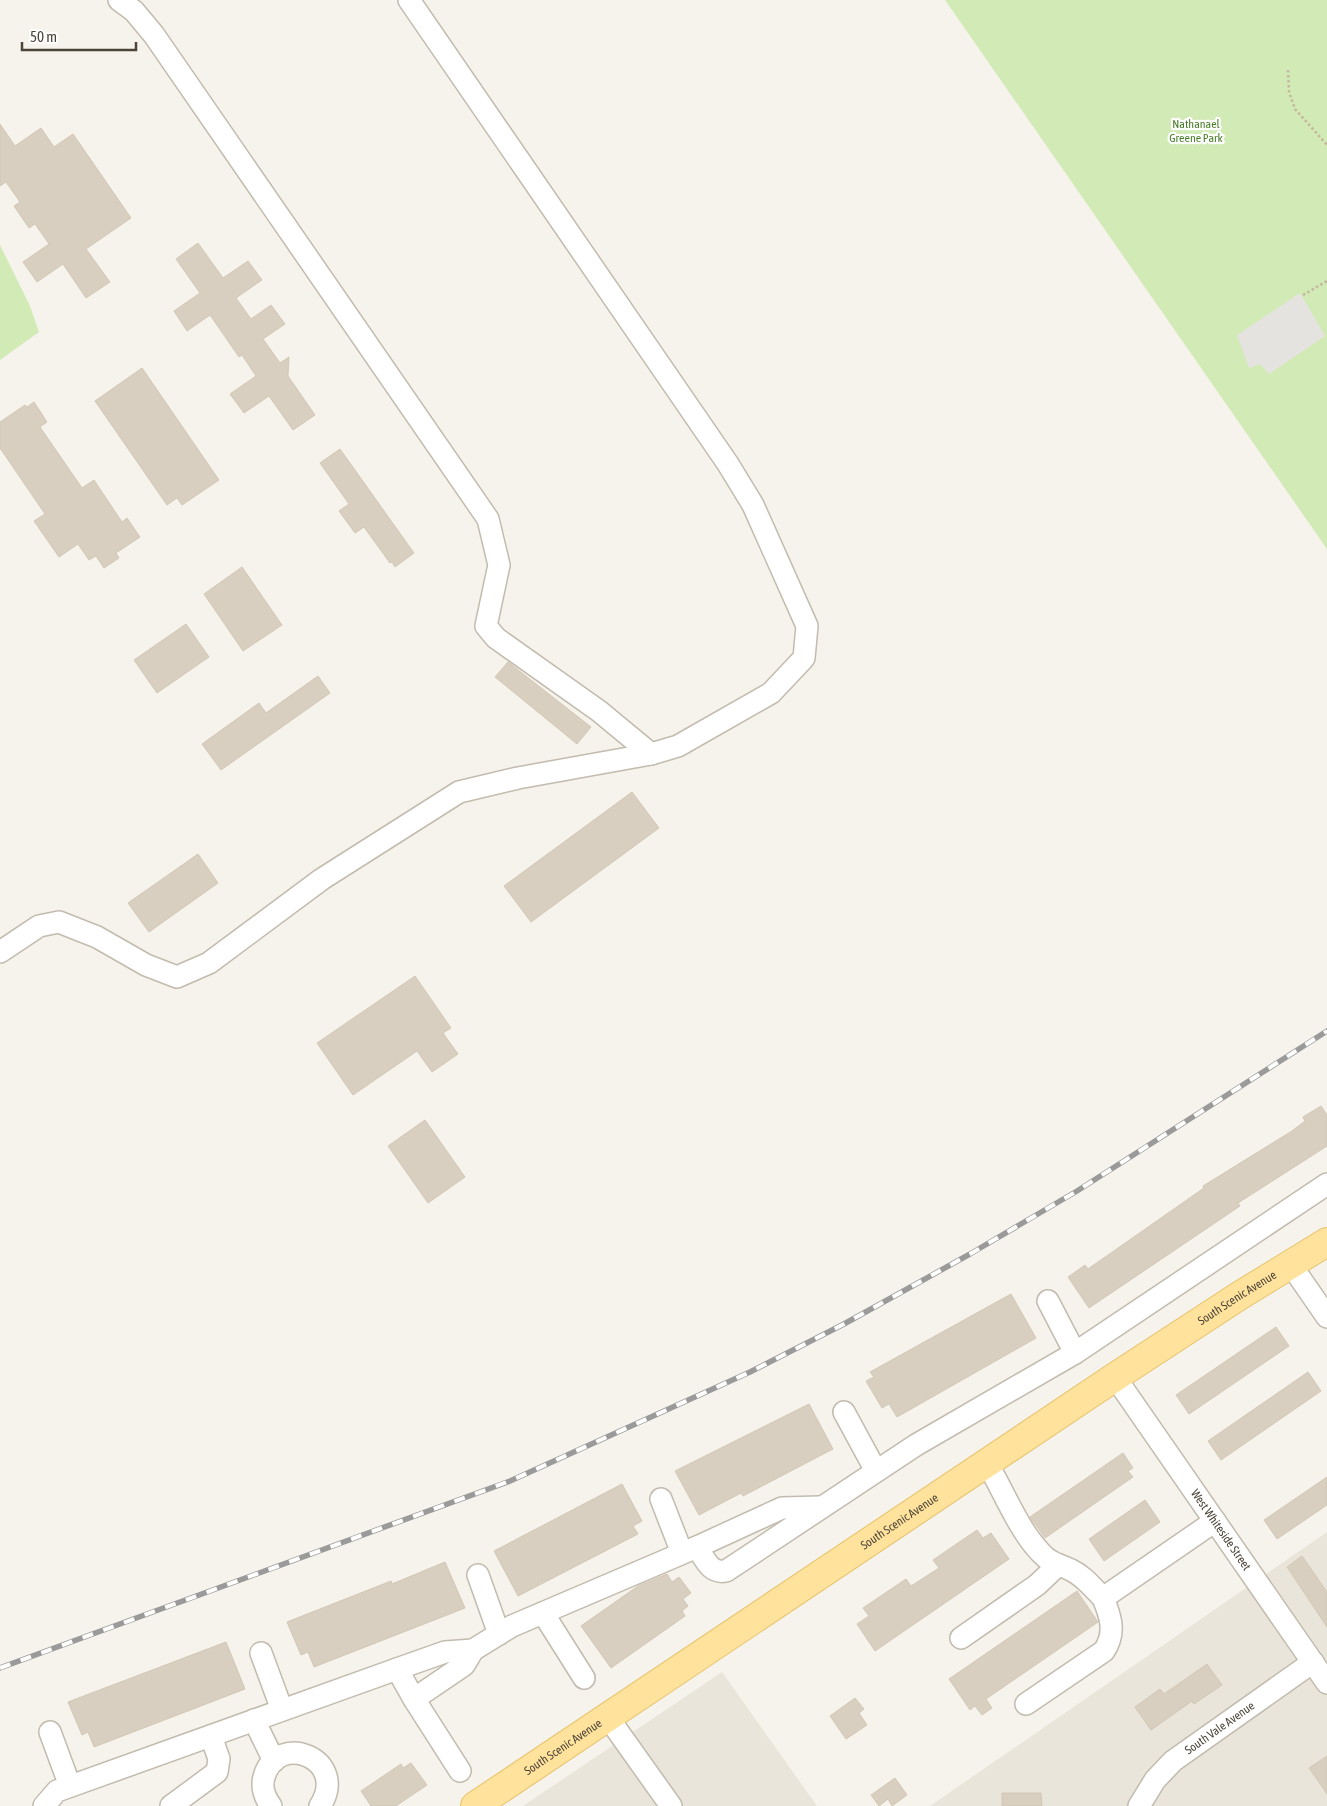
<svg xmlns="http://www.w3.org/2000/svg" width="1327" height="1806" font-family="'Asap Condensed',sans-serif">
	<style>
		.residential { fill: #eae5da }
		.green { fill: #d2eab5 }
		.parking { fill: #e5e3e0 }
		.building { fill: #d8cfc1; stroke: #d3c7b4 }
		.lines { fill: none; stroke-linecap: round; stroke-linejoin: round }
		.minor-casing { stroke: #c2bbae; stroke-width: 24 }
		.major-casing { stroke: #e6c16a; stroke-width: 30 }
		.path { stroke: #c4b79f; stroke-width: 2.5; stroke-dasharray: 2.5 2.5; stroke-linecap: butt }
		.minor { stroke: #fff; stroke-width: 21 }
		.major { stroke: #ffe39c; stroke-width: 28 }
		.rail-casing { stroke: #9a9a9a; stroke-width: 5.5 }
		.rail { stroke: #fff; stroke-width: 4; stroke-dasharray: 11; stroke-linecap: butt }
		.labels { text-anchor: middle; dominant-baseline: central; stroke-width: 4.5; stroke-linejoin: round; paint-order: stroke }
		.park-label { font-size: 12px; fill: #4a7f2a; stroke: #fff }
		.street-label { font-size: 12px; fill: #4b4439; stroke: #fff }
	</style>
	<rect width="100%" height="100%" fill="#f6f3ec"/>
	<path class="residential" d="M1327,1532v274h-397z
		M722,1672l95,134h-294z"/>
	<path class="green" d="M945,0h382v549z
		M0,245l30,61 9,26 -39,28z"/>
	<path class="parking" d="M1300,293l25,43 -56,38 -9,-10 -11,4 -12,-33z"/>
	<path class="building" d="M0,124l15,22 26,-18 13,19 19,-13 58,84 -45,31 24,33 -24,16 -23,-34 -26,18 -14,-20 26,-18 -14,-20 -6,4 -15,-22 6,-4 -14,-20 -6,4z
		M198,243l25,35 25,-17 14,19 -26,18 15,21 20,-14 14,19 -22,15 17,24 9,-6 -1,19 27,39 -22,15 -24,-34 -25,17 -14,-19 26,-18 -14,-21 -3,2 -29,-42 -23,16 -13,-20 26,-18 -24,-34z
		M142,368l77,112 -37,25 -5,-7 -10,7 -72,-104z
		M34,402l13,20 -7,5 42,61 12,-8 28,42 5,-4 13,19 -24,16 3,5 -15,10 -8,-12 -7,4 -11,-16 -19,13 -25,-36 11,-7 -45,-66v-26l25,-17 2,2z
		M340,449l74,104 -19,14 -3,-5 -2,1 -26,-36 -9,6 -16,-22 10,-7 -29,-41z
		M242,567l40,58 -39,26 -39,-57z
		M186,624l23,33 -52,36 -23,-33z
		M508,662l83,65 -14,17 -82,-67z
		M318,676l12,17 -109,77 -19,-26 57,-41 7,10z
		M632,792l27,36 -128,94 -27,-36z
		M198,854l20,29 -69,49 -21,-29z
		M415,976l36,52 -8,5 15,21 -26,18 -15,-21 -64,44 -36,-52z
		M1321,1106l6,9v31l-89,57 2,3 -151,102 -21,-31 17,-12 3,4 116,-81 -1,-2 89,-55 13,-10 -2,-4z
		M425,1120l40,57 -37,26 -40,-57z
		M1011,1294l25,44 -139,79 -8,-13 -7,4 -16,-27 8,-4 -4,-5z
		M1276,1327l13,19 -100,68 -13,-19z
		M1308,1372l13,19 -100,69 -13,-19z
		M809,1404l24,45 -90,47 -2,-3 -42,22 -24,-44z
		M1123,1453l10,15 -5,3 5,6 -88,61 -15,-21z
		M1327,1477v28l-50,34 -13,-19z
		M622,1484l20,37 -9,5 5,8 -120,62 -24,-45z
		M1145,1500l15,22 -56,39 -15,-22z
		M977,1530l6,8 8,-5 18,26 -134,92 -18,-27 12,-8 -6,-8 43,-29 5,7 28,-18 -6,-8z
		M1302,1556l25,36v35l-40,-60z
		M445,1562l20,46 -151,59 -6,-15 -7,3 -14,-33 104,-41 1,3z
		M667,1574l5,8 7,-5 12,16 -8,6 5,7 -6,5 3,5 -74,52 -30,-42 57,-40z
		M1077,1591l21,31 -112,77 6,9 -10,7 -7,-9 -5,4 -21,-31z
		M226,1642l19,47 -151,58 -6,-15 -6,3 -14,-33z
		M1207,1664l15,21 -28,19 -2,-3 -41,29 -16,-23 25,-18 4,5z
		M855,1698l9,11 -5,4 8,12 -21,14 -16,-23z
		M1327,1756v38l-18,-26z
		M411,1763l16,22 -31,21h-25l-10,-15 40,-27 2,4z
		M895,1778l12,17 -15,11 -4,-7 -9,7 -8,-11z
		M1002,1793h39l1,13h-40z"/>
	<g class="lines">
		<defs>
			<g id="minor">
				<path d="M119,0l15,11 20,24 334,484 11,46 -13,61 10,12 103,73 52,43"/>
				<path d="M0,952l39,-26 20,-4 38,15 49,28 31,12 32,-14 113,-84 137,-87 59,-14 133,-24 27,-8 93,-53 33,-35 3,-32 -54,-121 -25,-41 -319,-464"/>
				<path d="M1291,1265l36,52"/>
				<path d="M1048,1301l27,52"/>
				<path id="s1" d="M1115,1377l212,306"/>
				<path d="M844,1412l32,59"/>
				<path d="M987,1463c17,29 31,66 54,90 10,11 18,11 30,17 13,6 22,18 32,28l112,-77"/>
				<path d="M661,1499l21,54"/>
				<path d="M697,1547l85,-39 38,-1"/>
				<path d="M478,1575l21,59"/>
				<path d="M543,1613l41,65"/>
				<path d="M961,1638l76,-53 20,-19"/>
				<path d="M261,1653l21,57"/>
				<path d="M397,1669l48,-17 28,-2"/>
				<path d="M414,1699l46,72"/>
				<path d="M1026,1704l78,-53c12,-18 7,-34 -1,-53"/>
				<path d="M607,1716l64,90"/>
				<path d="M254,1720l20,41"/>
				<path d="M50,1732l20,54"/>
				<path d="M44,1806l13,-15 340,-122 17,30 50,-34 9,-15 39,-24 185,-79c8,12 13,27 29,24l190,-126 159,-92 252,-169"/>
				<path d="M171,1806l46,-34 2,-13 -8,-23"/>
				<path d="M271,1806c-6,-8 -10,-19 -7,-29 13,-47 86,-18 56,29"/>
				<path id="s2" d="M1139,1806l16,-26 18,-19 140,-99"/>
			</g>
			<g id="major">
				<path id="s3" d="M475,1806l640,-429 124,-81 88,-54"/>
			</g>
		</defs>
		<use href="#minor" class="minor-casing"/>
		<use href="#major" class="major-casing"/>
		<path class="path" d="M1288,70l1,22 6,17 32,36
			M1303,295l24,-14"/>
		<use href="#minor" class="minor"/>
		<use href="#major" class="major"/>
		<defs>
			<path id="rail" d="M0,1668l510,-187 240,-109 94,-48 126,-70 107,-63 250,-160"/>
		</defs>
		<use href="#rail" class="rail-casing"/>
		<use href="#rail" class="rail"/>
	</g>
	<g class="labels">
		<g class="park-label">
			<text x="1196" y="124">Nathanael<tspan x="1196" dy="14">Greene Park</tspan></text>
		</g>
		<g class="street-label">
			<text stroke="none"><textPath href="#s3" startOffset="916">South Scenic Avenue</textPath></text>
			<text stroke="none"><textPath href="#s3" startOffset="511">South Scenic Avenue</textPath></text>
			<text stroke="none"><textPath href="#s1" startOffset="186">West Whiteside Street</textPath></text>
			<text stroke="none"><textPath href="#s2" startOffset="114">South Vale Avenue</textPath></text>
			<text stroke="none"><textPath href="#s3" startOffset="106">South Scenic Avenue</textPath></text>
		</g>
	</g>
	<path d="M22 42v8h114v-8" fill="none" stroke="#4b4439" stroke-width="2.5"/>
	<text x="30" y="42" font-size="15" fill="#4b4439" stroke="#ffffff" stroke-width="4" paint-order="stroke">50 m</text>
</svg>
